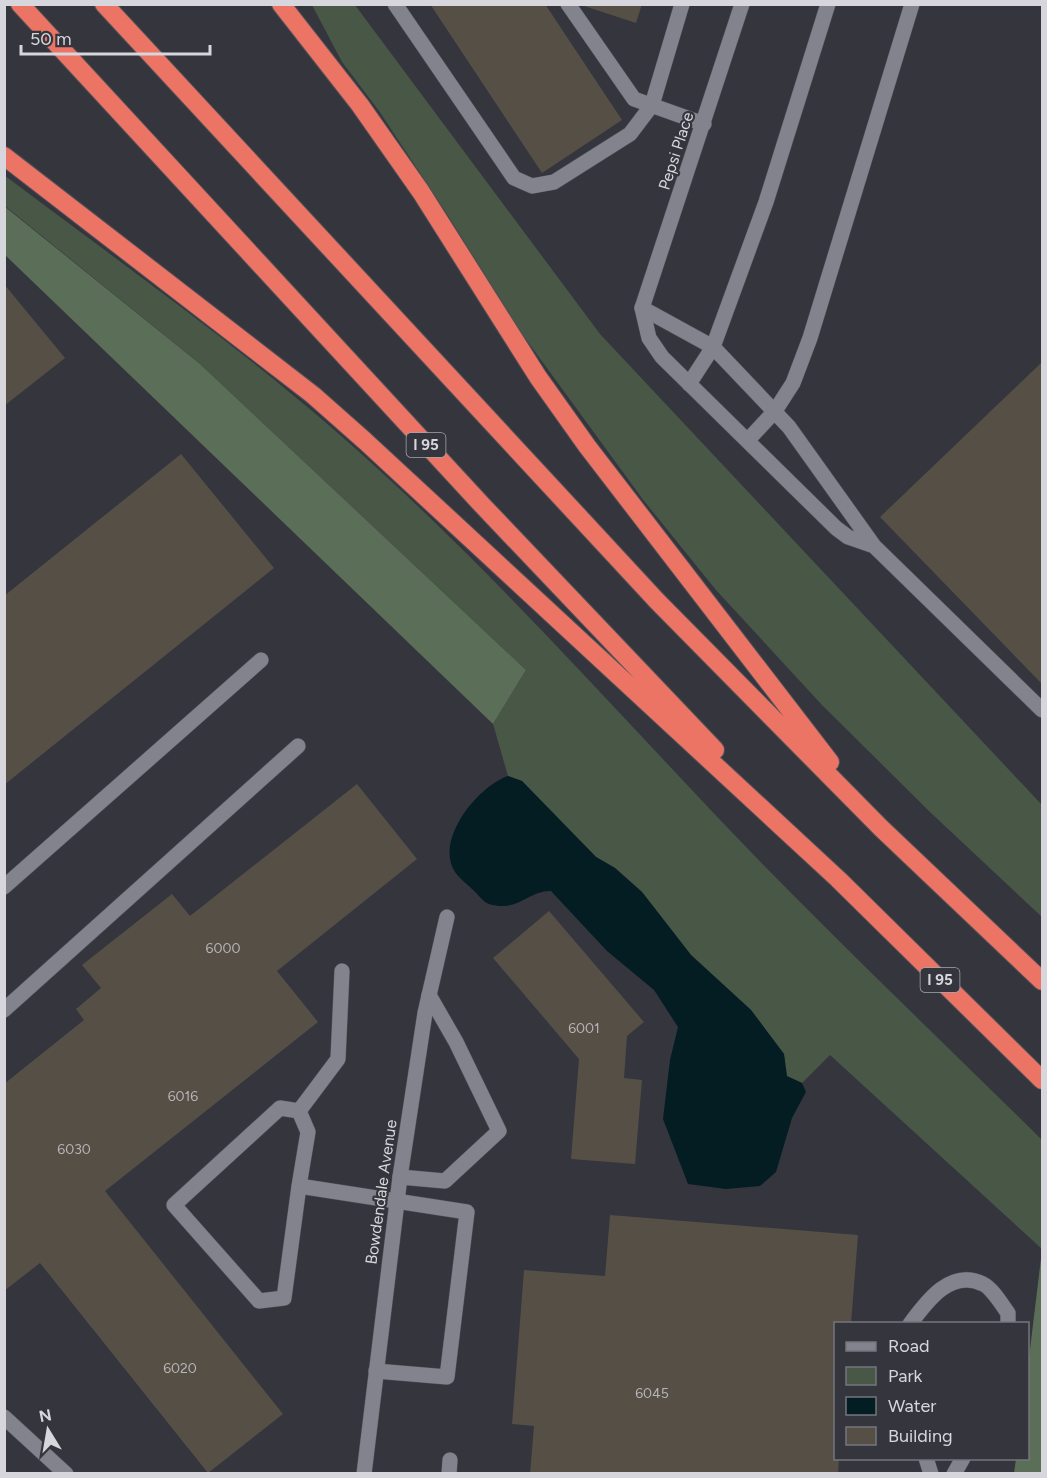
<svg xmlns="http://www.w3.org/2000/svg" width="1047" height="1478" font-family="Figtree,sans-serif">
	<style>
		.green { fill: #485746 }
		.forest { fill: #5b6e57 }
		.water { fill: #031d22 }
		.building { fill: #554f46 }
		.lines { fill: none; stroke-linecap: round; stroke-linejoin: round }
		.lane-casing { stroke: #515158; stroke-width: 16 }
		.street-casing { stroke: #515158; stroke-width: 16 }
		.secondary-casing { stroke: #515158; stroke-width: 16 }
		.highway-casing { stroke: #515158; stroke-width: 20 }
		.lane { stroke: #83838e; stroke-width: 15 }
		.street { stroke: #83838e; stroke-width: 15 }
		.secondary { stroke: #83838e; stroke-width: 15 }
		.highway { stroke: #eb7465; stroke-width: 18 }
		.labels { text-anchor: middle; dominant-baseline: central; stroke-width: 4.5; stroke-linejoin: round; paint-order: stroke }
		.number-label { font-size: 14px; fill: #b6b4b6 }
		.shield { fill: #35353e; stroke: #a6a6ad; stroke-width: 1.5 }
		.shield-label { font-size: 15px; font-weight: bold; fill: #d6d6dc }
		.street-label { font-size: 16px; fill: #d6d6dc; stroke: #35353e }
	</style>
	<rect width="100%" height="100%" fill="#35353e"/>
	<path class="green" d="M312,5h43l245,329 442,471v112l-111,-104 -109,-108 -106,-115 -72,-89 -122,-167 -77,-123 -66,-100 -37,-49z
		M4,175c110,83 224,163 328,253 140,121 264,261 391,395 104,109 213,212 319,317v109l-212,-194 -28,28 -16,-7 -2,-22 -33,-44 -60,-55 -49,-63 -27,-24 -19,-11 -74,-76 -14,-5 -15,-52 33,-54 -326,-306 -195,-158z"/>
	<path class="forest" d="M4,206l196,158 326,306 -33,54 -488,-469z
		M1042,1250v223h-28l2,-14 12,-1v-92z"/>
	<path class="water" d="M508,776l14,5 74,76 19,11 27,24 49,63 60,55 33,44 3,22 15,7 4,9 -14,26 -16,54 -16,14 -34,3 -38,-5 -25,-65 7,-59 8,-33 -24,-37 -47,-39 -56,-60c-22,-1 -33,22 -62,13 -6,-2 -12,-11 -17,-15 -5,-5 -13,-11 -17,-17 -21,-32 23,-86 53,-96z"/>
	<path class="building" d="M430,4h115l77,116 -80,53z
		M578,4h64l-6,19z
		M4,284l61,74 -61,48z
		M1042,362v322l-162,-167z
		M181,454l93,114 -270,217v-189z
		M357,784l60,75 -140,112 41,51 -213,169 178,223 -75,59 -168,-210 -36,28v-207l80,-64 -8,-11 25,-21 -19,-23 90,-71 18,22z
		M549,911l95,111 -17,14 -3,42 18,2 -7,84 -64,-5 8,-100 -86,-101z
		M610,1215l248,20 -7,89h-15v134h3l-1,16h-308l4,-48 -22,-2 12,-154 81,6z"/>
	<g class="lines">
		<defs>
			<path id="lane" d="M395,4l119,174 18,8 22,-4 76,-48 22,-29 30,-101
				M568,4l66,95 70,25
				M642,308l71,39 76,80 85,119 168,164
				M642,308l7,30 13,19 174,171 12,9 26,9
				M689,384l24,-37 53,-145 62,-198
				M748,440l27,-29 18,-28 17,-45 102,-334
				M4,887l257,-227
				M4,1010l294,-264
				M299,1111l39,-52 4,-88
				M400,1177l45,4 54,-50 -43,-89 -27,-47
				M299,1186l-15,112 -25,3 -85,-96 106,-97 19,3 9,21 -9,54 168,26 -20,165 -71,-6
				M910,1324c17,-23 41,-56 73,-40 9,4 19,21 25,29v11
				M926,1458l5,16
				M449,1474l1,-14
				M954,1474l9,-16"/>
			<path id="street" d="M642,308l100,-304
				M364,1474l36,-297 25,-164 22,-96"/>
			<path id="secondary" d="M4,1417l62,57"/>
			<path id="highway" d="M20,4l463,502 232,244
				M104,4l553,597 224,227 161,153
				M281,4l79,101 61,87 117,185 49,69 243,316
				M4,156l309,239 52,46 473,438 204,201"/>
		</defs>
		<use href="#lane" class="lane-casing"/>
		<use href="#street" class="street-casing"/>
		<use href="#secondary" class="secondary-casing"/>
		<use href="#highway" class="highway-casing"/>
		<use href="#lane" class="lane"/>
		<use href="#street" class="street"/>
		<use href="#secondary" class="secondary"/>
		<use href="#highway" class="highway"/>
	</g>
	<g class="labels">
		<g class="number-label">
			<text x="223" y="948">6000</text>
			<text x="584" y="1028">6001</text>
			<text x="183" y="1096">6016</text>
			<text x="74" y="1149">6030</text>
			<text x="180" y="1368">6020</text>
			<text x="652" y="1393">6045</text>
		</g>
		<g class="shield">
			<rect x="406.5" y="433" width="39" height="24" rx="4.5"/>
			<rect x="920.5" y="968" width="39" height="24" rx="4.5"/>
		</g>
		<g class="shield-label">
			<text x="426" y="445">I 95</text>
			<text x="940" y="980">I 95</text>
		</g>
		<g class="street-label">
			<text transform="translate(676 151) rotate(-72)">Pepsi Place</text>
			<text transform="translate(381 1192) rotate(-82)">Bowdendale Avenue</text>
		</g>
	</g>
	<rect width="1047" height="1478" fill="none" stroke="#d6d6dc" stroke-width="12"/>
	<rect x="834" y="1322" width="195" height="138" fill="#35353e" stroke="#75757d" stroke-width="1.5"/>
	<rect x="846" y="1342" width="30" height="9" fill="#83838e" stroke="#75757d" stroke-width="1.5"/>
	<text x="888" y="1352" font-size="18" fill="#d6d6dc">Road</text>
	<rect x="846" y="1367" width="30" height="18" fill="#485746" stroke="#75757d" stroke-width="1.5"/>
	<text x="888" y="1382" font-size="18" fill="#d6d6dc">Park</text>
	<rect x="846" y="1397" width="30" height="18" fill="#031d22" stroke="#75757d" stroke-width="1.5"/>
	<text x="888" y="1412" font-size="18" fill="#d6d6dc">Water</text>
	<rect x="846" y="1427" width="30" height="18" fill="#554f46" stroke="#75757d" stroke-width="1.5"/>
	<text x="888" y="1442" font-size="18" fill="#d6d6dc">Building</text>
	<g transform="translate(48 1430) rotate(349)" stroke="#35353e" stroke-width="4.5" paint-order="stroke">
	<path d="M0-4.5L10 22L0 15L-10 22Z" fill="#d6d6dc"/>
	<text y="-9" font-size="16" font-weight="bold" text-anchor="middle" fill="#d6d6dc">N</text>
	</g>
	<path d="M21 45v9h189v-9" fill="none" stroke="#d6d6dc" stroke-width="3"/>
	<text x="30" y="45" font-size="18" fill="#d6d6dc" stroke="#35353e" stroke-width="4.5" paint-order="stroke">50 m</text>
</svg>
